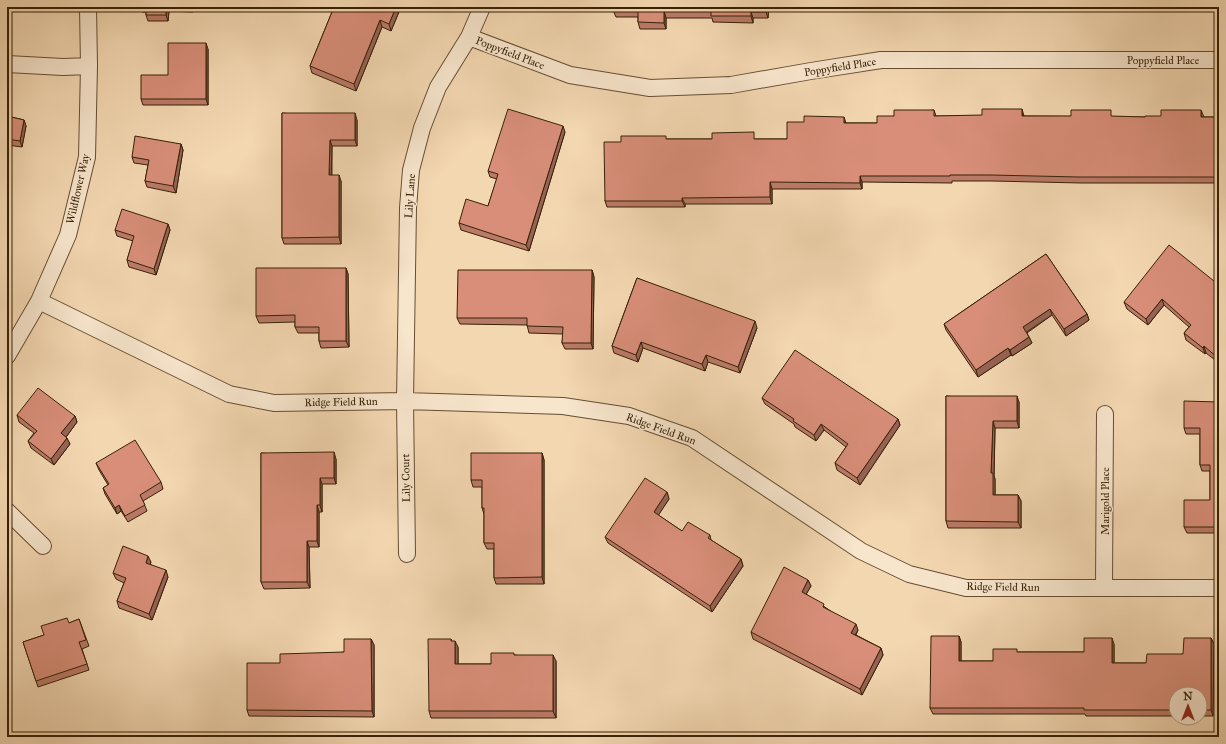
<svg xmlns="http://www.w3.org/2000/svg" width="1226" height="744" font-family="'IM FELL Great Primer',serif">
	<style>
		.forest { fill: url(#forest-firs); stroke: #78704a }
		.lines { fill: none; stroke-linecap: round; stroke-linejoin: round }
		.minor-casing { stroke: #664e32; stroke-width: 18 }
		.minor { stroke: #f7e5cc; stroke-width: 16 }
		.wall { fill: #ba7a68; stroke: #372107 }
		.shaded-wall { fill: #976355; stroke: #372107 }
		.building { fill: #d88e79; stroke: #372107 }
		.labels { text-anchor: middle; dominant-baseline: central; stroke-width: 3; stroke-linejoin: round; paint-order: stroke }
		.street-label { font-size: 11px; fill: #372107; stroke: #f7e5cc }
	</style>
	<defs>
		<pattern id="forest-firs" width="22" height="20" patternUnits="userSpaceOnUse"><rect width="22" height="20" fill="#b8bf8e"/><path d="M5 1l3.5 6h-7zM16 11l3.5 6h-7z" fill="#969b72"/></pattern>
	</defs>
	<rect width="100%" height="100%" fill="#f3d7b1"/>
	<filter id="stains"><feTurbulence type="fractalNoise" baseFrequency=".005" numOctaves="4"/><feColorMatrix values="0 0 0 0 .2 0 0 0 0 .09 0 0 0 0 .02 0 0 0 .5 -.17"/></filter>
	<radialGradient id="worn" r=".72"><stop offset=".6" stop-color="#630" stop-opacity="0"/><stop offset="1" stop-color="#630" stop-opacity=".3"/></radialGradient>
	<path class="forest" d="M49,733l299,2v2h-299z"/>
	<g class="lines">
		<defs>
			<path id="minor" d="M469,37l101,38 80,13 81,-3 80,-14 70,-11h338
				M7,64l56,3 26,-1
				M39,301l190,93 45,9 131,-2 158,5 66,10 63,22 169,113 48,23 57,14h253
				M7,356l32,-55 29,-66 19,-78 2,-91 -1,-59
				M7,511l36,35
				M407,554l-2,-153 3,-193 3,-38 11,-42 16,-41 31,-50 13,-30
				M1104,587l1,-173"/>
		</defs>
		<use href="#minor" class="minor-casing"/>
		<use href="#minor" class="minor"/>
	</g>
	<path class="wall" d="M140,7h53v5l-24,-1 -1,10h-20l-2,-6v-3h-4z
		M334,7h67l-10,24 -9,-4 -26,64 -44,-18 -2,-7z
		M769,7l-1,11h-15v5l-40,-1 -1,-4h-46v11h-26l-2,-7v-5h-22l-3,-7z
		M802,7h40v2h-40z
		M208,49v56h-65l-2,-6 27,-24z
		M934,110l2,6h88l121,1h74v66h-138l-89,-2h-40v2l-90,-1v7h-90v15h-87v3h-78l-2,-6 16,-59 46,-3h120l59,-16h31l17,-7z
		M282,113l75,7v26h-25v29l9,6v63h-57l-2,-6z
		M7,116l17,4 2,6 -4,21 -15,-2z
		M565,132l-36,119 -68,-21 -2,-7 29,-17 9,-27 -7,-2 -2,-6z
		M181,144l2,6 -7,43 -29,-6 -2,-6 3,-16 -14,-2 -2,-6z
		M168,224l2,6 -14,45 -27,-8 -2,-7 6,-19 -16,-5 -2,-6z
		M1046,254l41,60 2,6 -23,16 -14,-21 -25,18 5,10 -20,13 -1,-1 -33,22 -32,-47 -2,-6z
		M346,268l2,6 1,73 -28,1 -2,-7v-8h-21l-3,-6v-5l-36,1 -3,-7z
		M592,270l2,7 -1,72h-28l-3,-6 1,-9 -34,-1 -2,-8 -67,-1 -3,-6z
		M637,278l120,50 -17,45 -32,-11 -3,9 -62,-23 -5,14 -24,-9 -2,-7z
		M1219,285v78l-13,-10 -1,1 -19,-14 -2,-7 5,-6 -25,-22 -16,20 -21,-16 -3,-7z
		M946,396l73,6v26h-24l-1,48 1,3v16h23l3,6v27h-73l-2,-7z
		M762,398l136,21 2,6 -40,60 -23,-15 -2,-7 11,-16 -22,-17 -8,11 -21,-14 -1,-3 -29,-20z
		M1219,402v131h-32l-3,-6 26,-27v-29h-8l-2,-6v-31h-14l-2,-6z
		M17,415l58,1 2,6 -11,15 4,7 -16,21 -23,-17 -3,-7 6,-8 -15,-11z
		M261,453l75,6v25h-14v28h-3v35h-10l1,41 -46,1 -3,-7z
		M542,453l2,7v124h-48l-2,-6v-29h-7l-3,-6v-29l-2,-6v-21h-9l-2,-7z
		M96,463l65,19 2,7 -20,12 4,10 -19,11 -7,-11 -4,3 -12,-20 -2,-6 5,-3 -9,-15z
		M667,492l2,7 -11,16 24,16 28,4 1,5 30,19 2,7 -31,46 -104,-69 -3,-6z
		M151,562l-1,2 18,13 -16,43 -33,-12 -2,-7 7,-18 -8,-4 -3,-6z
		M808,580l3,6 -5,8 52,36 -2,5 25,13 2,7 -21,40 -109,-56 -2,-7z
		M79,619l10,27 -7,3 7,21 -51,17 -15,-45 21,-7 25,-12z
		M959,636l2,6v19h32l25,-9h66l30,-8v19h32l37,-9 28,-16 3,6 -1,72h-13v-22h-24v22h-90l-1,-2h-152l-3,-6z
		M371,639l3,6v72l-125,-1 -2,-6 33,-47 64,-11z
		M451,639l1,2 6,6v17h33l24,-9 41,6v57h-125l-2,-7z"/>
	<path class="shaded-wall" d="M166,7h1l2,4 -1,10 -2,-6z
		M396,7h5l-10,24 -2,-7z
		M766,7h3l-1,11 -2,-6z
		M664,11l2,7v11l-2,-6z
		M751,12l2,6v5l-2,-7z
		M380,20l2,7 -26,64 -2,-7z
		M206,43l2,6v56l-2,-6z
		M1022,109l2,7h-2z
		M1201,110l3,7h-3z
		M355,113l2,7v26l-2,-6z
		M844,117l2,6h-2z
		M24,120l2,6 -4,21 -2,-6z
		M563,126l2,6 -36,119 -3,-6z
		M330,140l2,6 -1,35 -2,-6z
		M181,144l2,6 -7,43 -3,-7z
		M339,175l2,6v63l-2,-7z
		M860,176l2,6v7l-2,-6z
		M770,182l2,7v15l-2,-7z
		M682,198l3,6v3l-3,-6z
		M168,224l2,6 -14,45 -2,-6z
		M346,268l2,6 1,73 -3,-6z
		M592,270l2,7 -1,72 -2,-6z
		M1162,299l2,6 -16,20 -2,-6z
		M1050,309l2,6 -27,18 -2,-6z
		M1087,314l2,6 -23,16 -2,-7z
		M755,321l2,7 -17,45 -2,-6z
		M1029,337l3,6 -20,13 -2,-6z
		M641,342l2,6 -5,14 -2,-7z
		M1204,346l2,7 -1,1 -2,-6z
		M1008,348l3,7 -33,22 -2,-7z
		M706,355l2,7 -3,9 -3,-7z
		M1017,396l2,6v26l-2,-7z
		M75,416l2,6 -13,18 -3,-7z
		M898,419l2,6 -40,60 -3,-7z
		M993,421l2,7 -1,48 1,3v22l-2,-6 -2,-22z
		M821,424l3,6 -8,11 -2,-6z
		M67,438l3,6 -16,21 -3,-6z
		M334,452l2,7v25l-2,-6z
		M542,453l2,7v124l-2,-7z
		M320,478l2,6v28l-2,-7z
		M667,492l2,7 -13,20 -2,-7z
		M1018,495l3,6v27l-3,-6z
		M119,505l2,6 -4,3 -2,-6z
		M317,505l2,7v35l-2,-6z
		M307,541l2,6 1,41 -3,-6z
		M148,556l3,6 -3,7 -2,-6z
		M741,559l2,7 -31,46 -2,-6z
		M166,570l2,7 -16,43 -3,-6z
		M808,580l3,6 -7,12 -2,-6z
		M856,624l2,6 -5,9 -2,-6z
		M959,636l2,6v25l-2,-6z
		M1112,638l2,6v25l-2,-6z
		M1211,638l3,6 -1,72 -2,-6z
		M371,639l3,6v72l-2,-6z
		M455,641l3,6v23l-3,-6z
		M881,648l2,7 -21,40 -2,-6z
		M553,655l3,6v57l-3,-7z"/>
	<path class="building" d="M146,7h20v8h-20z
		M334,7h62l-7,17 -9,-4 -26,64 -44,-18z
		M613,7h153v5h-15v4h-40v-5h-47v12l-26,-1v-11l-25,-1z
		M168,43h38v56h-65v-24h27z
		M508,109l55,17 -37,119 -67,-22 7,-24 22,7 10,-32 -10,-3z
		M982,109h40v7h49v-6h40v6l34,1v-1h16v-6h40v7h18v60h-140l-89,-2h-40v1h-90v7l-90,-1v15l-88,1v3h-77l-1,-59h17v-6h45v3h46v-6l42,-1v7h33v-17h17v-6l40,1v6h33v-7h17v-6h40v6l48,-1z
		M282,113h73v27h-25l-1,35h10v62l-57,1z
		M7,116l17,4 -4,21 -13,-2z
		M135,136l46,8 -8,42 -28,-5 4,-21 -17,-3z
		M122,209l46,15 -14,45 -27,-9 7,-24 -19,-6z
		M1169,245l50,40v74l-15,-13 -1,2 -19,-15 7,-8 -29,-26 -16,20 -22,-17z
		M1046,254l41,60 -23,15 -14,-20 -27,18 6,10 -19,13 -2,-2 -32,22 -32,-46z
		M256,268h90v73h-27v-14h-24v-12l-39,1z
		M458,270h134l-1,73h-29l1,-16 -36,-1v-8h-70z
		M637,278l118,43 -17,46 -32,-12 -4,9 -61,-22 -5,13 -24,-9z
		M795,350l103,69 -41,59 -22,-15 13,-19 -27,-20 -7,11 -21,-14 1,-2 -32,-21z
		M38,388l37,28 -14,17 6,5 -16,21 -23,-18 9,-10 -20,-16z
		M946,396h71v25h-24l-2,52h2v22h25v27l-72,-1z
		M1184,401l35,1v125h-35v-27h26v-35h-10v-37h-16z
		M135,440l26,42 -21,13 5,10 -20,11 -6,-11 -4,3 -12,-20 6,-4 -13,-21z
		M334,452v26h-14v27h-3v36h-10v41h-46v-129z
		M471,453h71v124l-48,1v-35h-10v-35h-2v-28h-11z
		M645,478l22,14 -13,20 28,19 6,-9 22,13 -2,3 33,21 -31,47 -105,-69z
		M123,546l25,10 -2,7 20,7 -17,44 -32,-13 9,-23 -13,-5z
		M784,567l24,13 -6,12 22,12 -1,3 33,17 -5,9 30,15 -21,41 -109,-57z
		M67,618l2,5 10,-4 7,21 -7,2 8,22 -51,17 -13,-39 21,-7 -3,-9z
		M931,636h28v25h34v-12h24v3h67v-14h28v25h34l1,-9h36l1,-16h27v72h-11v-16h-24v16h-92v-2h-154z
		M344,639h27l1,72 -125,-1v-47h33v-9l64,-2z
		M428,639h23v2h4v23h36v-11h23v2h39v56h-124z"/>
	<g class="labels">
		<g class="street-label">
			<text transform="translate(510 53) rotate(21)">Poppyfield Place</text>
			<text x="1163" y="60">Poppyfield Place</text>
			<text transform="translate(840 67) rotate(-9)">Poppyfield Place</text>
			<text transform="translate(78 189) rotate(-77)">Wildflower Way</text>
			<text transform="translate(410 196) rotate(-86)">Lily Lane</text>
			<text transform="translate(341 402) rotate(-1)">Ridge Field Run</text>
			<text transform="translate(661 429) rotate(20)">Ridge Field Run</text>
			<text transform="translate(406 478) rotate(-91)">Lily Court</text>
			<text transform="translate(1105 501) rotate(-90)">Marigold Place</text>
			<text transform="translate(1003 587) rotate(1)">Ridge Field Run</text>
		</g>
	</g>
	<rect width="1226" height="744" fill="none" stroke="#f3d7b1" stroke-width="24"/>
	<rect x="8" y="8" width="1210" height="728" fill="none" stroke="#372107" stroke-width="2"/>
	<rect x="12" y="12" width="1202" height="720" fill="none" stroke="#372107"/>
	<g transform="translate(1188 706)"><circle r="19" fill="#f7e5cc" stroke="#aa977d"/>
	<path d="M0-3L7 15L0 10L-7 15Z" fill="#8f2418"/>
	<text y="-6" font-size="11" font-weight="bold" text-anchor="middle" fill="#372107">N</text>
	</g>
	<rect width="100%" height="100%" filter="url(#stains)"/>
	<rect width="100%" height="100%" fill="url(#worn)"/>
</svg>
